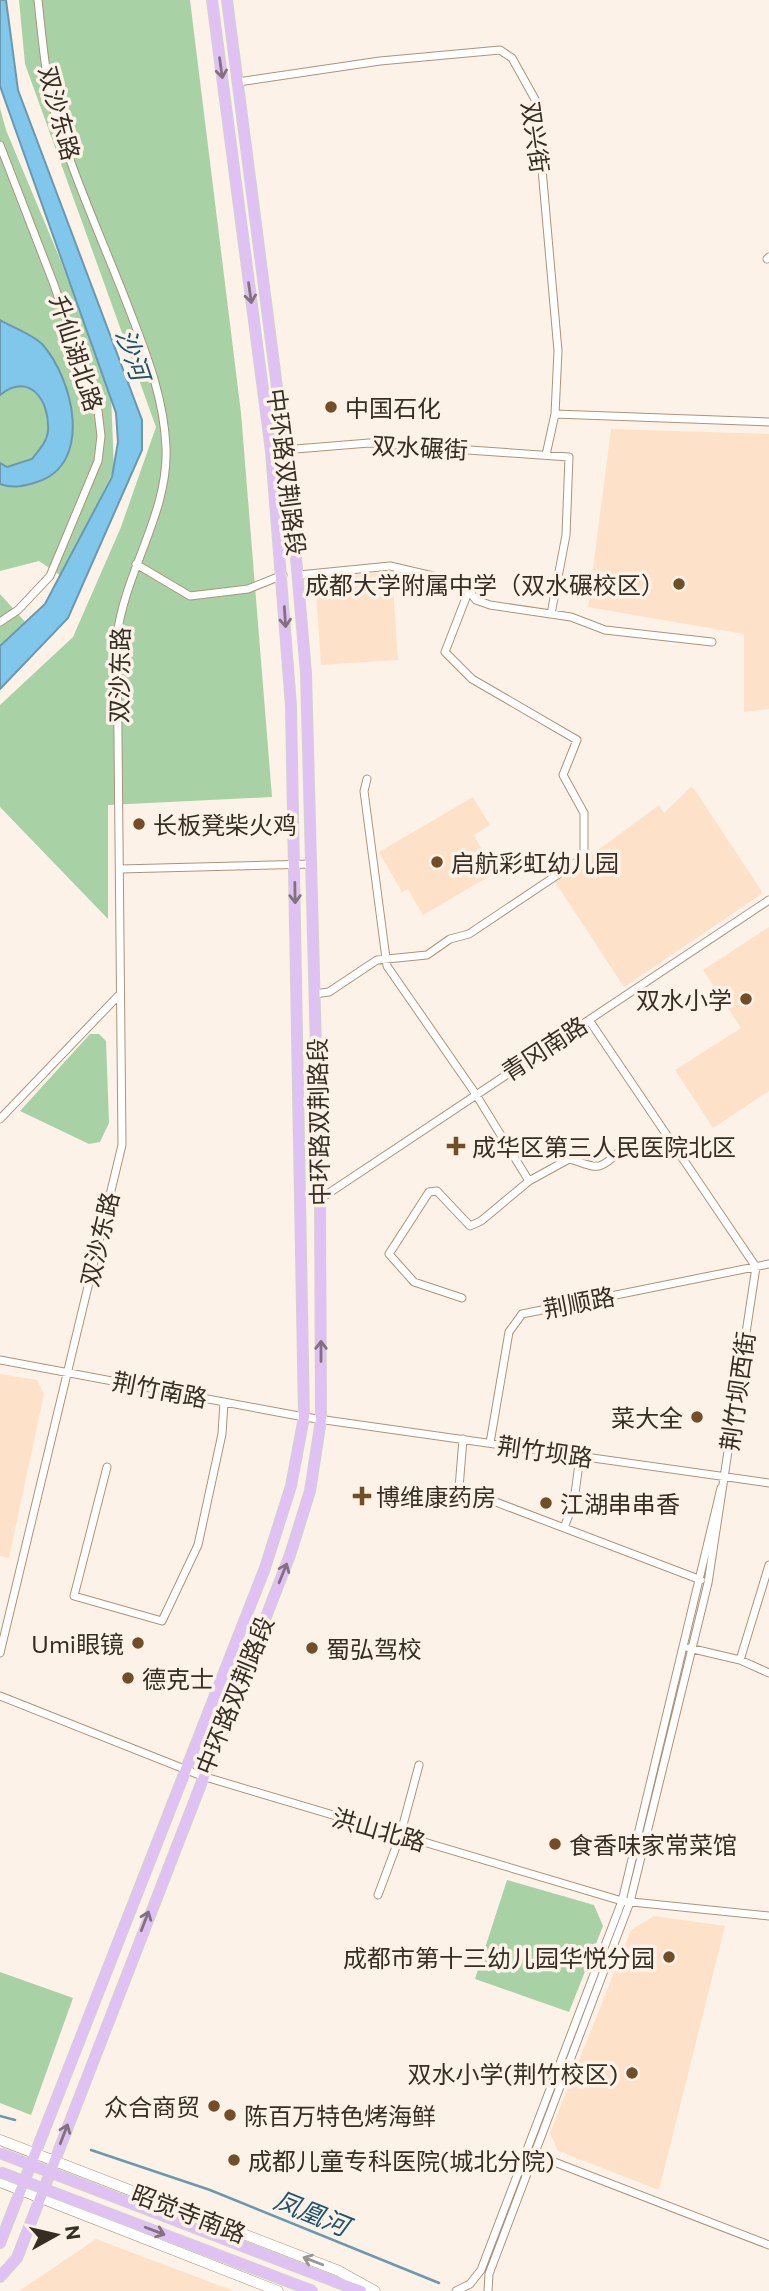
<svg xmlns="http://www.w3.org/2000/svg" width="769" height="2291" font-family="Commissioner,'Noto Sans SC',sans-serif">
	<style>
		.built { fill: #fde2c9 }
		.green { fill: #a8d1a6 }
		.water { fill: #80c7eb; stroke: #6a99af; stroke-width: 2 }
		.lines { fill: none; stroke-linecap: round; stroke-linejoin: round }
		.stream { stroke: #6a99af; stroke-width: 2.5 }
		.street-casing { stroke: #ad937b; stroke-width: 9 }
		.secondary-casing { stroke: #ad937b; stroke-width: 11 }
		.primary-casing { stroke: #d3d1cf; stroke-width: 12 }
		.street { stroke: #fff; stroke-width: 7 }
		.secondary { stroke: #fff; stroke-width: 10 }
		.primary { stroke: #dfc2f3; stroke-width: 10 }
		.primary-bridge-casing { stroke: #d3d1cf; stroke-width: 12; stroke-linecap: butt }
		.primary-bridge { stroke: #dfc2f3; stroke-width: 10 }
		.oneway { stroke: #837081 }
		.oneway2 { stroke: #9c9691 }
		.poi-dot { fill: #714e27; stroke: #fdf2e8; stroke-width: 2.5 }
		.labels { text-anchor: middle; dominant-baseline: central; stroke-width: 7; stroke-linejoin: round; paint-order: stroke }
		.street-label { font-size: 24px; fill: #382d23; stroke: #fdf2e8 }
		.poi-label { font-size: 24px; fill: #382d23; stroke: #fdf2e8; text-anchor: start }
		.water-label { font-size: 26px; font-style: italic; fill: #1d556e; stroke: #fdf2e8 }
	</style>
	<rect width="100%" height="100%" fill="#fdf2e8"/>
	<path class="built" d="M611,429l158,5v275l-25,3v-78l-156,-27z
		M392,572l6,88 -77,5 -6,-87z
		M692,786l71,107 -139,94 -69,-105 104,-77 5,8z
		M473,797l17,28 -16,10 21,38 -72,42 -15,-26 -6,3 -23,-40z
		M769,927v164l-56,37 -38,-58 66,-42 -38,-58z
		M0,1374l37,6 7,14 -35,164 -9,-2z
		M654,1916l71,10 -66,264 -101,-39 -8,-18 81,-203z
		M96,2239l138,52h-215z"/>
	<path class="green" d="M19,0h171l51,413 31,384 -164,8v114l-108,-112v-102l73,-68 48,-110 35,-100 -131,-363z
		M0,108l6,22 54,129 51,135 3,76 -53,106 -22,-15 -39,10z
		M0,594l28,31 -28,28z
		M90,1034h9l7,7 3,82 -9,19 -11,2 -69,-33z
		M507,1880l87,25 9,21 -34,86 -94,-33z
		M0,1972l73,26 -42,117 -31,-12z"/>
	<path class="water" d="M0,0h6l12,90 124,330v30l-74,168 -68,71v-43l45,-42 67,-127 6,-35 -2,-29 -116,-327z
		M0,320c12,7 32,14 42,24 31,34 52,120 -5,138 -13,4 -24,7 -37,2v-21l7,4 25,-8c6,-8 15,-17 16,-28 2,-31 -19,-60 -48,-36z"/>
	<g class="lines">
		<path class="stream" d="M0,2116l15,4
			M91,2150l119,40 229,93"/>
		<defs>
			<path id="street" d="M238,82l142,-21 120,-11 12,8 24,43 22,250 -3,63 -9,41
				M0,145l53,137 45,129 3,25 -3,25 -48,115 -32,34 -18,12
				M767,259l2,-2
				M555,414l214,8
				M271,451l98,-8 200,14 -3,78 -15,79
				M136,564l54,32 58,-7 35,-14
				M299,575l91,-9 73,17 13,17 14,5 81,12 34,13 107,12
				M367,779l-3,12 23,175 88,127 54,88
				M120,869l192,-5
				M314,994l15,-2 48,-32 50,-5 23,-16 19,-5 115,-77v-44l-21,-38 14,-35 -105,-61 -27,-27 24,-62
				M0,1119l118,-123
				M320,1199l449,-299
				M462,1298l-48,-16 -25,-28 40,-62 8,-1 33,35 11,-5 48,-40 40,-22c28,8 28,14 51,-8
				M0,1360l304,57 465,66
				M463,1439l-4,49 242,92
				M490,1443l19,-111 13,-18 247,-50
				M107,1467l-33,129 88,25 36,-76 24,-111 2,-32
				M564,1528l10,-27 6,-45
				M689,1648l51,12 29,13
				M0,1653l122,-508 -5,-509c8,-65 52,-123 49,-189 -2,-47 -18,-89 -35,-133 -23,-61 -51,-121 -71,-183 -14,-43 -17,-86 -22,-131
				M740,1660l29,-95
				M0,1696l202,80 420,125 147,15
				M378,1895l22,-59 19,-71
				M531,2153l238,92
				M456,2291l14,-7 11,-14 141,-369 99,-413
				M488,2291l1,-17 141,-372 78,-319 48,-316 -167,-247"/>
			<path id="secondary" d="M0,2140l339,131 36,20
				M0,2182l278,109"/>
			<path id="primary" d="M0,2243l265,-675 26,-82 13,-69 -13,-711 -20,-255 -59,-451
				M0,2277l17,-19 273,-703 20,-64 11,-71 -1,-221 -14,-526 -16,-185 -63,-488
				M336,2282l25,9"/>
		</defs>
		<use href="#street" class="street-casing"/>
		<use href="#secondary" class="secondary-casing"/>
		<use href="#primary" class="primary-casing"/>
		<use href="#street" class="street"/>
		<use href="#secondary" class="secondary"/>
		<use href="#primary" class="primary"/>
		<defs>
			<path id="primary-bridge" d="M0,2153l336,129
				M0,2172l313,119"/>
		</defs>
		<use href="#primary-bridge" class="primary-bridge-casing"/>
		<use href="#primary-bridge" class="primary-bridge"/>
	</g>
	<defs><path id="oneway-shaft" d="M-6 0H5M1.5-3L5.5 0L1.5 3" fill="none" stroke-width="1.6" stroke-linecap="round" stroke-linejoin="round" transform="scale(1.75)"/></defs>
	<g class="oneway">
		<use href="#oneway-shaft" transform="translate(221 68) rotate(82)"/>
		<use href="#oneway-shaft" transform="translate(250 293) rotate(82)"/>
		<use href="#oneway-shaft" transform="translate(285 617) rotate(86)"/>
		<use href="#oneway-shaft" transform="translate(295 893) rotate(89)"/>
		<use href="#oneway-shaft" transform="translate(321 1351) rotate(-90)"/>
		<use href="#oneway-shaft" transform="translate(283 1573) rotate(-68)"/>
		<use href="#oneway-shaft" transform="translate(145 1921) rotate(-69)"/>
		<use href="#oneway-shaft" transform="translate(64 2134) rotate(-69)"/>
		<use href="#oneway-shaft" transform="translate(155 2231) rotate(21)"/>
	</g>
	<use class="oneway2" href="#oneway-shaft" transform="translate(313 2261) rotate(-159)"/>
	<g class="poi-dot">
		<circle cx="331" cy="407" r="7"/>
		<circle cx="679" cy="584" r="7"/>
		<circle cx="139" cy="824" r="7"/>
		<circle cx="437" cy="862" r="7"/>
		<circle cx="746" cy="999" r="7"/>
		<path d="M452.5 1135.5h7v7h7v7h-7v7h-7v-7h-7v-7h7z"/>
		<circle cx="697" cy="1417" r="7"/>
		<path d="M358.5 1485.5h7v7h7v7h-7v7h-7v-7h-7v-7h7z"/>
		<circle cx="546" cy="1503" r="7"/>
		<circle cx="138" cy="1643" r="7"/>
		<circle cx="312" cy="1648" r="7"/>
		<circle cx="128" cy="1678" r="7"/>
		<circle cx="555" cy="1844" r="7"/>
		<circle cx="669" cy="1957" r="7"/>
		<circle cx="632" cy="2073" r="7"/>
		<circle cx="214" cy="2106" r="7"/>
		<circle cx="230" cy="2115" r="7"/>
		<circle cx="234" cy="2160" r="7"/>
	</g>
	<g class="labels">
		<g class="street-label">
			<text transform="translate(60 113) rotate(75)">双沙东路</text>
			<text transform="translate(536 137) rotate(82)">双兴街</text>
			<text transform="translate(77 353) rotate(72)">升仙湖北路</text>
			<text transform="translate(420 447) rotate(3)">双水碾街</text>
			<text transform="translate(287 472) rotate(83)">中环路双荆路段</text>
			<text transform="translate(119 675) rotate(-89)">双沙东路</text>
			<text transform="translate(544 1048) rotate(-33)">青冈南路</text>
			<text transform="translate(318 1122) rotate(-91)">中环路双荆路段</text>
			<text transform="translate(99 1239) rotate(-77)">双沙东路</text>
			<text transform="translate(579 1302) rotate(-11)">荆顺路</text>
			<text transform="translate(160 1389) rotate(11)">荆竹南路</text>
			<text transform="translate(737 1391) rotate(-82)">荆竹坝西街</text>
			<text transform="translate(545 1451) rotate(8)">荆竹坝路</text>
			<text transform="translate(234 1695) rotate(-68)">中环路双荆路段</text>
			<text transform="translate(379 1829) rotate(16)">洪山北路</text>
			<text transform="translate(189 2213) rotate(21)">昭觉寺南路</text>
		</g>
		<g class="poi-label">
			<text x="345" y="407">中国石化</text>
			<text x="665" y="584" text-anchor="end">成都大学附属中学（双水碾校区）</text>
			<text x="153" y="824">长板凳柴火鸡</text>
			<text x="451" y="862">启航彩虹幼儿园</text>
			<text x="732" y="999" text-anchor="end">双水小学</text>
			<text x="472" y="1146">成华区第三人民医院北区</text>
			<text x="683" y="1417" text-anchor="end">菜大全</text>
			<text x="376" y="1496">博维康药房</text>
			<text x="560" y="1503">江湖串串香</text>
			<text x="124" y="1643" text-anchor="end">Umi眼镜</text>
			<text x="326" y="1648">蜀弘驾校</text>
			<text x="142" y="1678">德克士</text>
			<text x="569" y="1844">食香味家常菜馆</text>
			<text x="655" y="1957" text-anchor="end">成都市第十三幼儿园华悦分园</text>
			<text x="618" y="2073" text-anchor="end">双水小学(荆竹校区)</text>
			<text x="200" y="2106" text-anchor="end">众合商贸</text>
			<text x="244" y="2115">陈百万特色烤海鲜</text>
			<text x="248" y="2160">成都儿童专科医院(城北分院)</text>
		</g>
		<g class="water-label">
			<text transform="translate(134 354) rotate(71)">沙河</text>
			<text transform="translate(312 2212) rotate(22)">凤凰河</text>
		</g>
	</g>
	<g transform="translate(56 2235) rotate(82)" stroke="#fdf2e8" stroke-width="5" paint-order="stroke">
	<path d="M0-5L12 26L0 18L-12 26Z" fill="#382d23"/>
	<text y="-10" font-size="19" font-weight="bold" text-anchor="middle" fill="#382d23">N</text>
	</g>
</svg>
